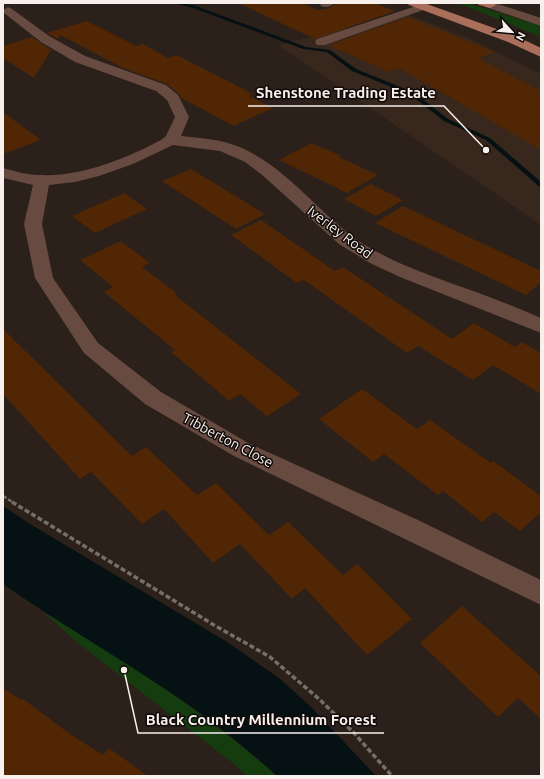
<svg xmlns="http://www.w3.org/2000/svg" width="544" height="779" font-family="Ubuntu,sans-serif">
	<style>
		.built { fill: #37271d }
		.green { fill: #153c0f }
		.water { fill: #051113 }
		.lines { fill: none; stroke-linecap: round; stroke-linejoin: round }
		.stream { fill: #051113; fill-rule: evenodd }
		.building { fill: #502605 }
		.path-far1 { stroke: #776e68; stroke-width: 2.5; stroke-dasharray: 4 2; stroke-linecap: butt }
		.path { stroke: #776e68; stroke-width: 3.5; stroke-dasharray: 5 2.5; stroke-linecap: butt }
		.minor { fill: #674a40; fill-rule: evenodd }
		.major { fill: #aa6f5b; fill-rule: evenodd }
		.labels { text-anchor: middle; dominant-baseline: central; stroke-width: 3; stroke-linejoin: round; paint-order: stroke }
		.street-label { font-size: 14px; fill: #f8f0ec; stroke: #100b08 }
		.leader { fill: none; stroke: #f8f0ec; stroke-width: 1.5 }
		.callout-dot { fill: #f8f0ec; stroke: #100b08; stroke-width: 1.5 }
		.callout-label { font-size: 15px; text-anchor: middle; font-weight: bold; fill: #f8f0ec; stroke: #100b08; stroke-width: 3; stroke-linejoin: round; paint-order: stroke }
	</style>
	<rect width="100%" height="100%" fill="#2b201a"/>
	<path class="built" d="M406,14l60,23 75,37v151l-263,-180z"/>
	<path class="green" d="M455,3h13l73,23v11l-70,-29z
		M43,612c81,45 165,103 234,164h-30l-13,-12 -156,-121z"/>
	<path class="water" d="M3,506l27,18 197,118 52,36 32,29 65,69h-99c-32,-29 -67,-57 -103,-81 -56,-38 -115,-72 -171,-111z"/>
	<g class="lines">
		<path class="stream" d="M173,3h9l14,3 110,41 24,3 26,19 59,24 33,26 42,19 51,44v6l-55,-48 -42,-19 -33,-26 -59,-24 -25,-19 -24,-3 -110,-41z"/>
	</g>
	<path class="building" d="M238,3h64l15,7 13,-2 7,-5h37l21,8 -80,28z
		M408,17l87,35 -17,6 63,33v59l-142,-82 -11,4 -59,-27z
		M87,21l49,25 7,-2 25,14 9,-3 76,39 -4,2 24,12 -39,18 -53,-28 -2,-4 -12,-10 -44,-16 -63,-33 -2,4 -11,-6z
		M32,37l19,13 -17,28 -31,-20v-12z
		M3,112l38,28 -38,14z
		M312,143l29,13 -2,1 39,18 -31,18 -68,-33z
		M191,169l74,45 -29,15 -74,-48z
		M371,184l32,16 -27,16 -32,-17z
		M124,193l23,16 -52,24 -23,-17z
		M403,206l138,65v11l-15,13 -151,-72z
		M261,220l74,51 8,-4 109,72 22,-16 41,24 7,-5 19,11v41l-48,-29 -20,15 -55,-34 -11,7 -103,-73 -7,3 -66,-48z
		M121,241l29,22 -8,4 36,27 -3,1 126,99 -34,22 -27,-22 -11,7 -15,-13 -43,-36 4,-2 -71,-58 9,-5 -33,-27z
		M3,329l129,127 14,-9 51,48 19,-12 53,52 19,-13 55,53 14,-11 55,55 -45,36 -62,-67 -13,11 -52,-55 -27,19 -49,-54 -22,15 -51,-52 -11,7 -77,-85z
		M362,389l55,40 13,-9 61,43 2,-2 48,35v16l-21,19 -26,-19 -12,10 -39,-31 -5,4 -54,-41 -11,8 -54,-43z
		M462,606l79,70v43l-23,-21 -20,19 -78,-74z
		M3,688l18,12 1,-2 48,36 33,21 6,-7 39,28h-145z"/>
	<g class="lines">
		<path class="path-far1" d="M3,496l11,7"/>
		<path class="path" d="M12,502l202,123 56,32 49,42 35,34 38,43"/>
		<path class="minor" d="M320,3h14c-3,4 -8,5 -13,3z
			M486,3h9l46,15v8l-55,-19 -2,-2z
			M422,4l6,3 -2,2 -101,36h-8l-2,-3 2,-3z
			M8,7l4,2 37,27 36,20 81,29 12,10 11,22 -8,19c19,2 38,3 56,10 53,21 85,74 133,102 33,19 70,31 106,44 22,8 44,17 65,26v15l-141,-56 -30,-14 -31,-19 -78,-70 -16,-12 -25,-11 -47,-6 -40,19 -34,12 -24,6 -26,3 -7,39 11,54 45,65 63,49 89,52 168,76 123,60v25l-307,-149 -89,-52 -61,-51 -49,-75 -11,-54 9,-39 -30,-7v-10c12,3 23,7 36,7 42,2 86,-16 122,-35l5,-4 9,-19 -8,-17 -11,-9 -81,-29 -34,-20 -37,-29 -1,-3z"/>
		<path class="major" d="M407,3h17l92,33 25,12v9l-33,-15 -99,-37z
			M477,3h17l2,2 -6,3 -11,-3z"/>
	</g>
	<g class="labels">
		<g class="street-label">
			<text transform="translate(340 232) rotate(37)">Iverley Road</text>
			<text transform="translate(228 440) rotate(28)">Tibberton Close</text>
		</g>
	</g>
	<path class="leader" d="M486 150L444 106H248M124 670L138 733H384"/>
	<g class="callout-dot">
		<circle cx="486" cy="150" r="4"/>
		<circle cx="124" cy="670" r="4"/>
	</g>
	<g class="callout-label">
		<text x="346" y="98">Shenstone Trading Estate</text>
		<text x="261" y="725">Black Country Millennium Forest</text>
	</g>
	<rect width="544" height="779" fill="none" stroke="#f8f0ec" stroke-width="8"/>
	<g transform="translate(512 32) rotate(117)" stroke="#100b08" stroke-width="3" paint-order="stroke">
	<path d="M0-3L7 15L0 10L-7 15Z" fill="#f8f0ec"/>
	<text y="-6" font-size="11" font-weight="bold" text-anchor="middle" fill="#f8f0ec">N</text>
	</g>
</svg>
